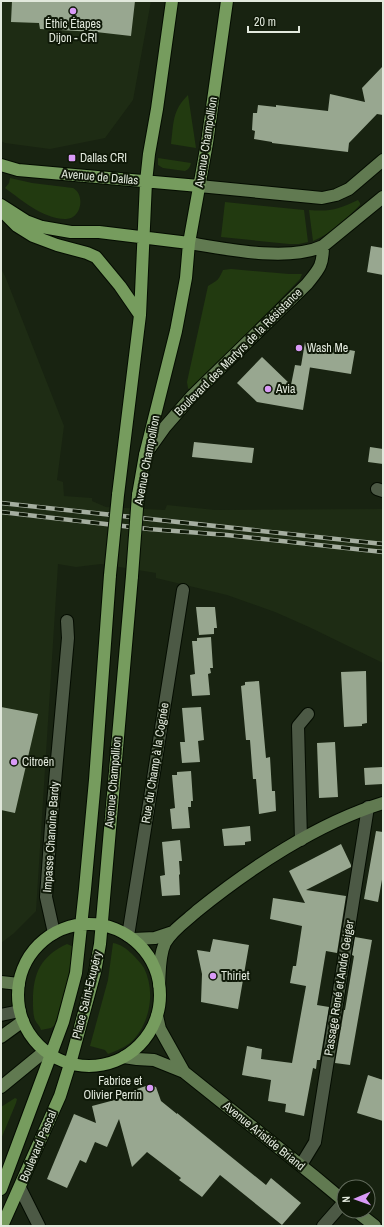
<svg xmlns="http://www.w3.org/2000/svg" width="384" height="1227" font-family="'Archivo Narrow',sans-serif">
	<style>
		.built { fill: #1e2c14 }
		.green { fill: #223a10 }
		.building { fill: #98a790 }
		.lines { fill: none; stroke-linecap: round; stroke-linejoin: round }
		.street-casing { stroke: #040c01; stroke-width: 14 }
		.secondary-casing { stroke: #040c01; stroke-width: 14 }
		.primary-casing { stroke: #040c01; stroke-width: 14 }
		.street { stroke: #4c5945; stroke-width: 12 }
		.secondary { stroke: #617a51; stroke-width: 12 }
		.primary { stroke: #769c5e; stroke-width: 12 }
		.rail-casing { stroke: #a5aea0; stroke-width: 4.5 }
		.rail { stroke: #0f1908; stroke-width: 3; stroke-dasharray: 9; stroke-linecap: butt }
		.primary-bridge-casing { stroke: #040c01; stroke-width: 14; stroke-linecap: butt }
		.primary-bridge { stroke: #769c5e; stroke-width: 12 }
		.poi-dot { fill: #d99af7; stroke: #0f1908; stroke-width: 1.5 }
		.labels { text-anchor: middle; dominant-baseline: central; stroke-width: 4; stroke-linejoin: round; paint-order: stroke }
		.poi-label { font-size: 12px; fill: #e2e9dd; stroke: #0f1908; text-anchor: start }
		.street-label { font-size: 12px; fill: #e2e9dd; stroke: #0f1908 }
	</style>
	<rect width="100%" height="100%" fill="#182311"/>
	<path class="built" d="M1,1h150l-18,99 -28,38 -55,11 -45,-6 -4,-2z
		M1,269l4,7 59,150 -7,54 6,2 1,14 28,2v3l14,6 59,3 2,-5 48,5 168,-1v154l-74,-36 -34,-15 -48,-17 -71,-17v-5l-55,-9 -25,3 -18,-3 -22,347 -23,23 -12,9z"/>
	<path class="green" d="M188,95l8,53 -25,-4c3,-22 1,-33 17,-49z
		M158,158l33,5c-1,4 -2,6 -6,8l-22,-3 -5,-3z
		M10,178l22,5 41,5c13,7 8,32 -8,31 -23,-1 -42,-18 -60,-31l4,-5z
		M358,200l2,3v2c-14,14 -28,28 -47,36l-4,-31c21,2 30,-1 49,-10z
		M225,202l79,8 4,32 -9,2h-10l-68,-7z
		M231,269l58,5h13l-2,5 -109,113 -3,-4 -1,-6 21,-96c10,-6 10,-5 15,-16z
		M113,943c7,1 14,6 19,11 4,4 9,9 12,14 12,24 6,57 -14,75 -7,5 -14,8 -22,11l-3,-4 -15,-4 18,-66z
		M67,944l7,3 -7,36 -12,42 -4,3 -10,2c-1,-4 -4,-6 -6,-10 -2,-5 -2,-13 -2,-19 0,-28 8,-45 34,-57z
		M15,1098l2,1 -1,4 -15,36v-32z"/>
	<path class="building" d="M12,1h123l-4,35 -35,-4 -56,-3 -1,-6 -28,-1z
		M383,66v49l-6,-1 -28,29 -1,9 -76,-9v-1l-18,-3 1,-8 -3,-1 1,-17h4l1,-8 18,2v-2l52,6 2,-17 35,8 -3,-14z
		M371,246l12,2v27l-16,-3z
		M305,342l50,9 -4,23 -50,-8z
		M262,357l29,28 4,-20 15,2 -7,43 -46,-8 -20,-19z
		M194,442l60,6 -2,15 -60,-6z
		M370,447l13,2v15l-15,-2z
		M196,607h19l2,21h-3v6l-15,1z
		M211,637l2,31h-3l1,5 -3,1 2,21 -18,1 -2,-21 5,-1 -3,-33h5v-3z
		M366,671l1,52 -5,1v2l-18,1 -3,-55z
		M259,681l7,77 4,-1 2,34h3l1,20 -17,3 -3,-35h-3l-3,-39h-4l-5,-54 4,-1v-3z
		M1,707l37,7 -23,99 -14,-3z
		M201,707l3,33 -6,1 2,21 -18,1 -2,-21h5l-3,-34z
		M335,742l3,55 -19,1 -2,-55z
		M383,767v17l-18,1 -1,-17z
		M191,771l2,30h-2v6h-3l2,21 -18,1 -2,-20 5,-1 -3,-33h5v-3z
		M250,826l1,15 -6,1v3l-21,1 -2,-17z
		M376,831l7,1v42l-5,28 -14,-3z
		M180,840l2,21h-3l1,13 -1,1 1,20 -18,1 -2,-20 5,-1 -3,-33z
		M341,844l10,21v2l-45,23 40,6 -9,57 -11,-2 -9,54 12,2 -9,53h-3l-1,9 -3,-1 -9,48 -19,-4 1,-8 -18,-3 3,-21 -29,-5 5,-29 15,3 -1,10 31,4 14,-77 -16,-3 3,-17h3l6,-40 -32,-7 3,-21 32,5 -16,-32z
		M355,937l17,3 -22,125 -15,-2 9,-53h1l9,-54 -2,-1z
		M213,939l36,6 -11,64 -37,-7 1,-28 -5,-24 13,2z
		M368,1075l15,5v41l-26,-8z
		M149,1085l7,2 5,14 16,13v-1l89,72 5,-7 30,25 -19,22 -62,-50 -18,22 -23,-17 2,-2 -34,-26 -15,15 -13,-48 -12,28 -12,-5 -9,21 -6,-3 -13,28 -20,-9 27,-65 22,9 -4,-17 34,-9 -1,-4z"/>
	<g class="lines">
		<defs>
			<path id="street" d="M377,489l6,2
				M301,840l-3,-114 10,-12
				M54,933l-8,-36 5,-71 17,-188 -1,-17
				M128,936l55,-346
				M1,1015l19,-4
				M301,1165l14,-23 53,-335
				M20,1188l19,38
				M323,1226l21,-24"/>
			<path id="secondary" d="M199,186l123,12 14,-3 13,-6 34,-29
				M189,243c36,6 100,19 134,3
				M145,455l20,-28 27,-31 115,-112c12,-15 16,-18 16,-38l60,-49
				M133,939l22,-1 18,-6
				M1,982l18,2
				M159,985c1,-13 0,-29 6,-42 7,-13 21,-22 32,-32 53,-43 121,-88 186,-108
				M157,1016l3,13 24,43
				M1,1037l22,-16
				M124,1057l13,2 17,1 30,12 130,104 30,25
				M1,1087l44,-36
				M356,1211l19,15"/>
			<path id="primary" d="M1,165l17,5 181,16
				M1,205l25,16 16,6 29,5h28l90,11
				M4,213l13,13 16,10 24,9 30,8 9,4 24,29 20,29
				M118,495l22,-180 6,-133 3,-28 8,-45 15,-108
				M138,495l7,-40 31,-124 10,-53 3,-35 18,-100 20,-142
				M18 995a71 71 0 1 1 142 0a71 71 0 1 1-142 0Z
				M1,1189l62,-167 13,-49 9,-84 10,-109 15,-205
				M2,1226l58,-130 10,-32 25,-92 5,-28 32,-368"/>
		</defs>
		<use href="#street" class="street-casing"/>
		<use href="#secondary" class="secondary-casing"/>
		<use href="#primary" class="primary-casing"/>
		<use href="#street" class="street"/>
		<use href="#secondary" class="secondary"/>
		<use href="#primary" class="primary"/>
		<defs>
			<path id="rail" d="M1,503l382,41
				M1,512l148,17 78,6 156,17"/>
		</defs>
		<use href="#rail" class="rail-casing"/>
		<use href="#rail" class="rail"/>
		<defs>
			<path id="primary-bridge" d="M110,575l8,-80
				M132,576l6,-81"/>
		</defs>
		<use href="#primary-bridge" class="primary-bridge-casing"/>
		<use href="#primary-bridge" class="primary-bridge"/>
	</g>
	<g class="poi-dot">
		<circle cx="73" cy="11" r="4"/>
		<rect x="68" y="154" width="8" height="8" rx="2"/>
		<circle cx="299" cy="348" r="4"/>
		<circle cx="268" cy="389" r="4"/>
		<circle cx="14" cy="762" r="4"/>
		<circle cx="213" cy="976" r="4"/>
		<circle cx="150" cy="1088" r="4"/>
	</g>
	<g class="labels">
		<g class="poi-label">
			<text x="73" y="24" text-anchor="middle">Éthic Étapes<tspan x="73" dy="14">Dijon - CRI</tspan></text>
			<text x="80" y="158">Dallas CRI</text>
			<text x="307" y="348">Wash Me</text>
			<text x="276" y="389">Avia</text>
			<text x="22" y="762">Citroën</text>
			<text x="221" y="976">Thiriet</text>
			<text x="142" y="1081" text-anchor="end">Fabrice et<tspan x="142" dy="14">Olivier Perrin</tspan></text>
		</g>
		<g class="street-label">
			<text transform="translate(206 142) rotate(-81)">Avenue Champollion</text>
			<text transform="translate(100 177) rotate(5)">Avenue de Dallas</text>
			<text transform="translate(238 352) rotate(-45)">Boulevard des Martyrs de la Résistance</text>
			<text transform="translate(147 460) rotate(-79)">Avenue Champollion</text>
			<text transform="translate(155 763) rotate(-81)">Rue du Champ à la Cognée</text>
			<text transform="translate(113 782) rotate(-85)">Avenue Champollion</text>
			<text transform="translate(51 837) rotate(-86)">Impasse Chanoine Bardy</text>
			<text transform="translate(339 988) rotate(-81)">Passage René et André Geiger</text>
			<text transform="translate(87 995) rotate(-76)">Place Saint-Exupéry</text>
			<text transform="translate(264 1136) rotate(39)">Avenue Aristide Briand</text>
			<text transform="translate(38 1146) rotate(-67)">Boulevard Pascal</text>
		</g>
	</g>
	<rect width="384" height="1227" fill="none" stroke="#e2e9dd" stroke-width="4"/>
	<g transform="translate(356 1199) rotate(268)"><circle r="19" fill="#0f1908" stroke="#636c5d"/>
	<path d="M0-3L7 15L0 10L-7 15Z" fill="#d99af7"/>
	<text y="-6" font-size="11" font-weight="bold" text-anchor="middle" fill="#e2e9dd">N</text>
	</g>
	<path d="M248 26v6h51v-6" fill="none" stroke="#e2e9dd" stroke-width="2"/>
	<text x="254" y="26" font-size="12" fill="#e2e9dd" stroke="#0f1908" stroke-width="3" paint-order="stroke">20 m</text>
</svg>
